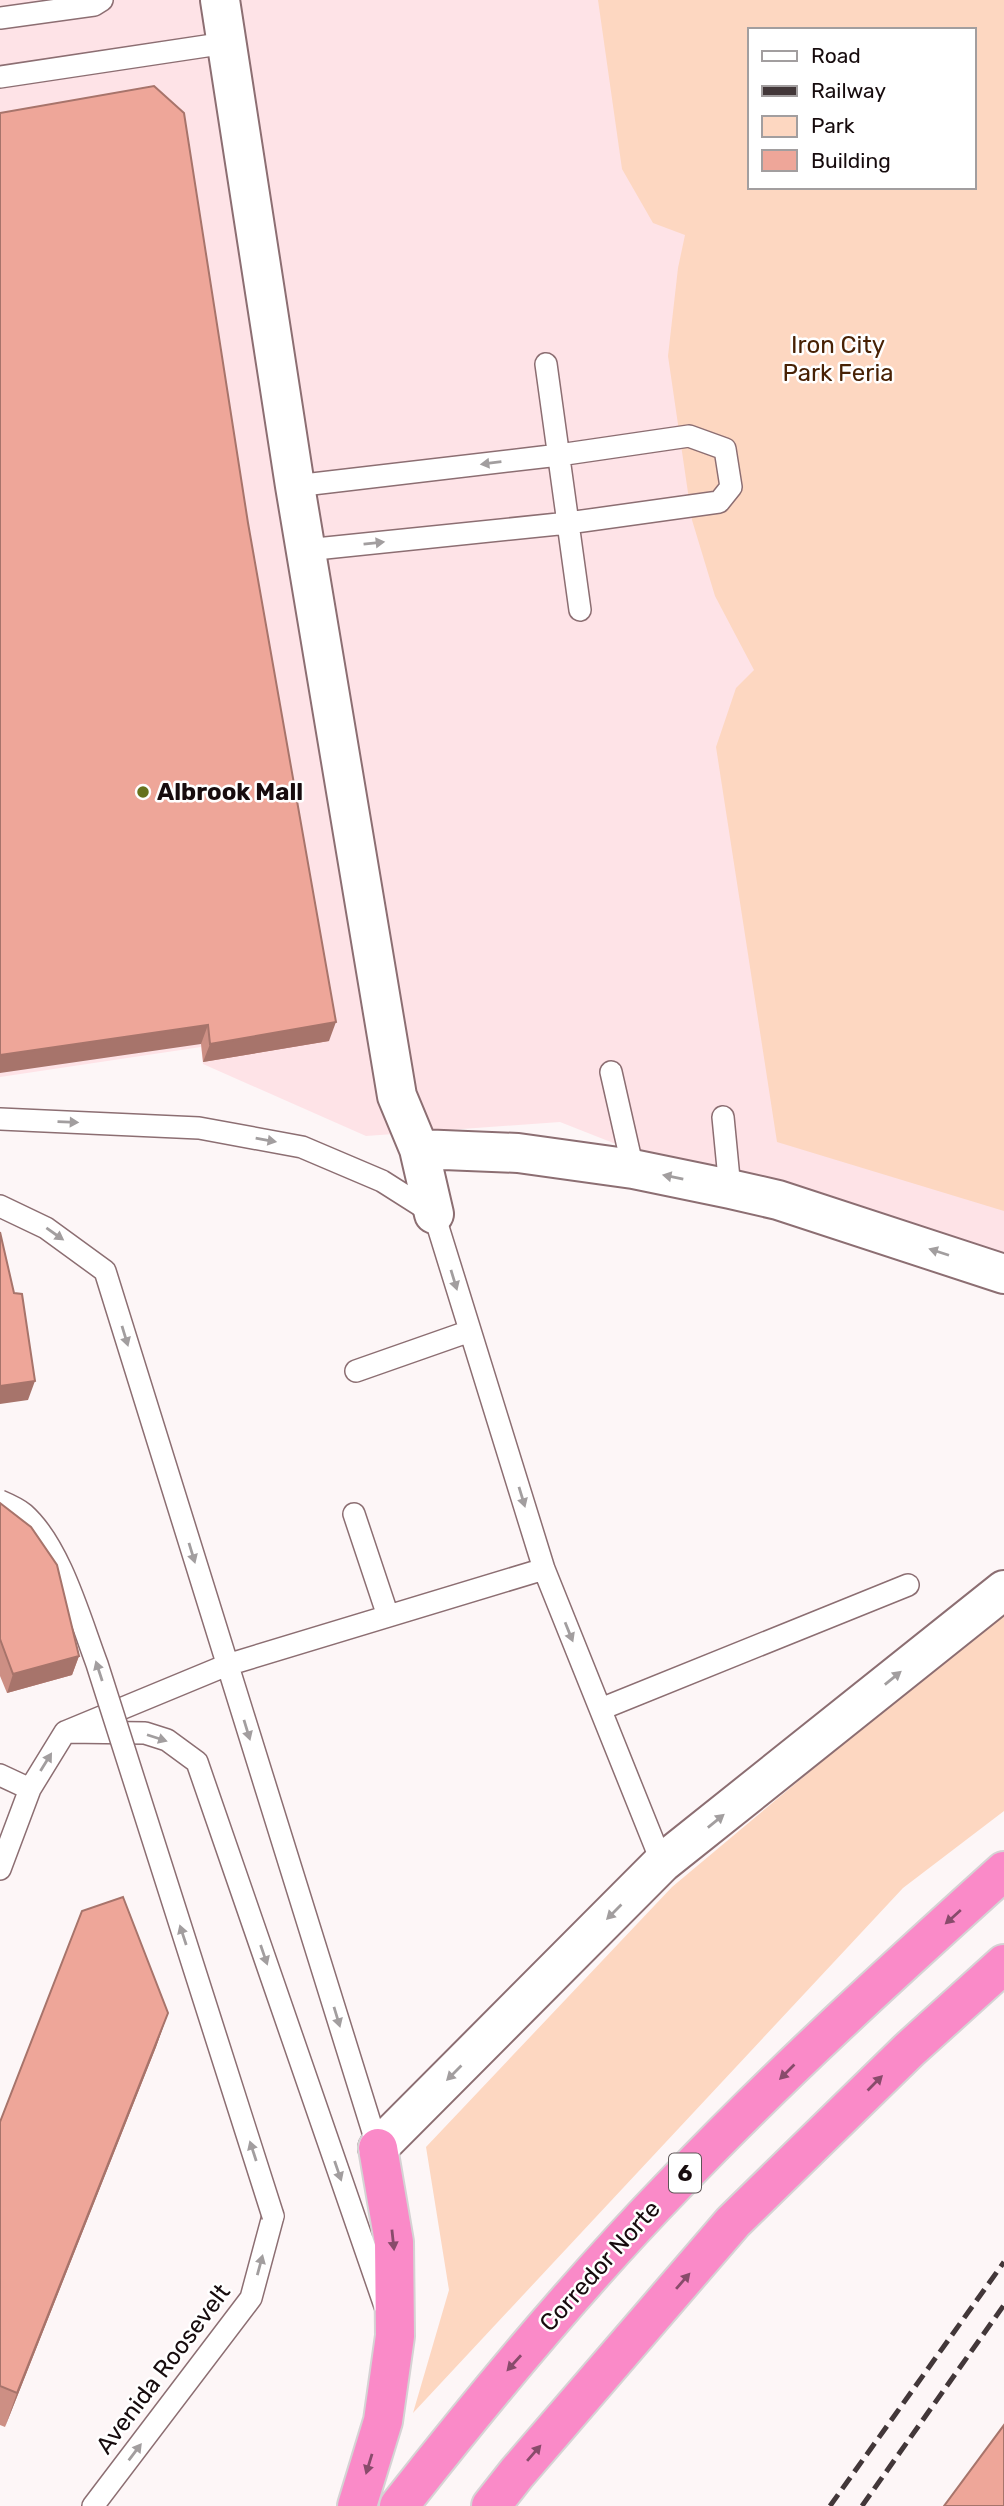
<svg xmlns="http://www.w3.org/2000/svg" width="1004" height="2506" font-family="Rubik,sans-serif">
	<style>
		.built { fill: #fee3e7; fill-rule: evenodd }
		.green { fill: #fdd7c1; fill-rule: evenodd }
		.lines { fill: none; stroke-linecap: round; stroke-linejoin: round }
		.lane-casing { stroke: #8c6e72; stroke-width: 24 }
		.street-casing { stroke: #8c6e72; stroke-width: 42 }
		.highway-casing { stroke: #d5d3d4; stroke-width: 42 }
		.lane { stroke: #fff; stroke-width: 21 }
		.street { stroke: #fff; stroke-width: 38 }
		.highway { stroke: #fa8ac8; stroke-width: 38 }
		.rail { stroke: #423739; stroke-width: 5; stroke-dasharray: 14 7; stroke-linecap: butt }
		.lane-bridge-casing { stroke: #8c6e72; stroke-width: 24; stroke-linecap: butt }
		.lane-bridge { stroke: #fff; stroke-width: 21 }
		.wall { fill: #cd8f84 }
		.shaded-wall { fill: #a7746b }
		.building { fill: #eea699; stroke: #a7746b; stroke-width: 2 }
		.oneway { fill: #a29e9f }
		.oneway2 { fill: #884b6b }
		.poi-dot { fill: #65711c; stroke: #fff; stroke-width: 2.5 }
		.labels { text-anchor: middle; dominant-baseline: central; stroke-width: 5; stroke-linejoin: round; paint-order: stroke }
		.shield { fill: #fff; stroke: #5d5556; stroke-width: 2 }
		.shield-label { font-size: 23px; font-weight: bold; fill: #170c0e }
		.park-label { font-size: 24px; fill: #482104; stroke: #fff }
		.poi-label { font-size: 24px; font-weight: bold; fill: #170c0e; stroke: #fff; text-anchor: start }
		.street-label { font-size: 24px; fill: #170c0e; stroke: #fff }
	</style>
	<rect width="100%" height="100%" fill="#fdf6f7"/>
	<path class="built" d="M0,0h1004v1274l-274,-85 -170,-67 -194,14 -163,-72 -2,-17 -201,30zM750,30h224v157h-224z"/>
	<path class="green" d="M598,0h406v1211l-227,-69 -61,-395 20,-59 18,-18 -39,-74 -23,-76 -24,-164 10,-88 7,-33 -32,-12 -31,-54zM750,30h224v157h-224z
		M1004,1613v198l-101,77 -490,525 36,-123 -23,-143 246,-260 271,-227z"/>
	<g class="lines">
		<defs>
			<path id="lane" d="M0,18l94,-13 8,-5
				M0,77l226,-34
				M546,364l34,246
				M295,486l264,-31 130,-19 36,13 6,38 -12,15 -151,21 -262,27
				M611,1072l22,97
				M723,1117l7,72
				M0,1119l199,9 103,19 80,34 52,33 110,355 118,294
				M0,1206l46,22 59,43 273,877
				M356,1371l114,-40
				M354,1514l34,102
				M601,1709l307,-124
				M65,1732l80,1 22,7 30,22 188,544
				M0,1775l30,14
				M0,1869l30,-80 35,-57 162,-67 317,-96
				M93,2506l158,-208 22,-82"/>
			<path id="street" d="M220,0l75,486 102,610 22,53 15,65
				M419,1149l99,4 115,16 97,20 48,11 226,74
				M378,2148l284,-285 342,-273"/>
			<path id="highway" d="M357,2506l26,-85 12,-85 -1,-94 -16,-94
				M399,2506c87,-111 177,-220 275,-321 105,-110 217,-212 330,-314
				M491,2506l26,-33 216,-251 176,-172 95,-86"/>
		</defs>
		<use href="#lane" class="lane-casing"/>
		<use href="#street" class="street-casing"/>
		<use href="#highway" class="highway-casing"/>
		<use href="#lane" class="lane"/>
		<use href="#street" class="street"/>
		<use href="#highway" class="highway"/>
		<path class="rail" d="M830,2506l174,-244
			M862,2506l142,-201"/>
		<defs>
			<path id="lane-bridge" d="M0,1501c7,3 18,8 24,13 36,32 56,105 73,150l176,552"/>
		</defs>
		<use href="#lane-bridge" class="lane-bridge-casing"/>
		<use href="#lane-bridge" class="lane-bridge"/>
	</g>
	<path class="wall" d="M0,113l329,928 -126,21 -2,-18z
		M0,1503l79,153 -7,19 -65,18 -7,-17z
		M168,2013l-12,34 -151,380 -5,-2v-303z"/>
	<path class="shaded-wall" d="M336,1022l-7,19 -126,21 7,-18z
		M208,1025l-7,19 -201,29v-18z
		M35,1381l-7,19 -28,4v-18z
		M79,1656l-7,19 -65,18 6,-19z
		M168,2013l-12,34 -151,380 12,-34z"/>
	<path class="building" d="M154,86l30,27 64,410 88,499 -126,22 -2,-19 -208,30v-942z
		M0,1232l14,61 8,1 13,87 -35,5z
		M0,1503l31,24 26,38 22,91 -66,18 -13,-35z
		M123,1897l45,116 -151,380 -17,-7v-264l82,-211z
		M1004,2425v81h-60z"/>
	<defs><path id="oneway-solid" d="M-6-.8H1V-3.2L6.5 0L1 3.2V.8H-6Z" transform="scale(1.75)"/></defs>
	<g class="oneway">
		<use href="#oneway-solid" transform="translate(491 463) rotate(173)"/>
		<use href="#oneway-solid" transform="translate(374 543) rotate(-6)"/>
		<use href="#oneway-solid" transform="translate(68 1122) rotate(2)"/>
		<use href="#oneway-solid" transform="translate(266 1140) rotate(10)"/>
		<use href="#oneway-solid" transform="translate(673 1177) rotate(-169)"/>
		<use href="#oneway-solid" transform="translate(55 1234) rotate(35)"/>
		<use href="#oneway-solid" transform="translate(939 1252) rotate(-162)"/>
		<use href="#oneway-solid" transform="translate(454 1280) rotate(73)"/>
		<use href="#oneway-solid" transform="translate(125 1336) rotate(73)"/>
		<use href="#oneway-solid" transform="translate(522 1497) rotate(73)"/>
		<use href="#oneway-solid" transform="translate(192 1553) rotate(73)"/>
		<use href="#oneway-solid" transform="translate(569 1632) rotate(68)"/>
		<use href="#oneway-solid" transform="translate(99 1671) rotate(-108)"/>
		<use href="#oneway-solid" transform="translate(893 1678) rotate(-39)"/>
		<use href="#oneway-solid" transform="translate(247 1730) rotate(73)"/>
		<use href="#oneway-solid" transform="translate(157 1738) rotate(18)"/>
		<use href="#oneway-solid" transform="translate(46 1762) rotate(-58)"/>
		<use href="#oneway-solid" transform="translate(716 1821) rotate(-39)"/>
		<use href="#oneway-solid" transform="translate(614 1912) rotate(135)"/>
		<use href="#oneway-solid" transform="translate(183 1935) rotate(-108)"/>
		<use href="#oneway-solid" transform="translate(264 1955) rotate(71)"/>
		<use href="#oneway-solid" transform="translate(337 2017) rotate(73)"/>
		<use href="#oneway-solid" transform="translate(454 2073) rotate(135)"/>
		<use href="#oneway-solid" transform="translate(253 2151) rotate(-108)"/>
		<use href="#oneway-solid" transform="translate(338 2171) rotate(71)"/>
		<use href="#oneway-solid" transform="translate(260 2265) rotate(-75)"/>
		<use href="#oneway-solid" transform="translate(135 2452) rotate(-53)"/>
	</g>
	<g class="oneway2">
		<use href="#oneway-solid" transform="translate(953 1917) rotate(138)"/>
		<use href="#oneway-solid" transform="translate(787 2072) rotate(135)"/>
		<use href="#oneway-solid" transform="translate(875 2083) rotate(-45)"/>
		<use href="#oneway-solid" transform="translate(393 2240) rotate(84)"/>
		<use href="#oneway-solid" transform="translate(683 2281) rotate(-49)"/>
		<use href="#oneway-solid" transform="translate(514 2363) rotate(132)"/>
		<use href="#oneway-solid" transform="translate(534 2453) rotate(-49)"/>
		<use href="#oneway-solid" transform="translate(369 2464) rotate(107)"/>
	</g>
	<circle class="poi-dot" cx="143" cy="792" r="7"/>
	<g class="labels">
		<rect class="shield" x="669" y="2153.5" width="32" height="39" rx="5"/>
		<g class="shield-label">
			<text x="685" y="2173">6</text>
		</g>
		<g class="park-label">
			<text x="838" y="345">Iron City<tspan x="838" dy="28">Park Feria</tspan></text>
		</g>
		<g class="poi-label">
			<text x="157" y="792">Albrook Mall</text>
		</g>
		<g class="street-label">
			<text transform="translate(600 2266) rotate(-48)">Corredor Norte</text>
			<text transform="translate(163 2369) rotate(-53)">Avenida Roosevelt</text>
		</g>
	</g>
	<rect x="748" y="28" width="228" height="161" fill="#ffffff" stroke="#a29e9f" stroke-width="2"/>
	<rect x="762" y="51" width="35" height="10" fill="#ffffff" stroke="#a29e9f" stroke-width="2"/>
	<text x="811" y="63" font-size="21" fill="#170c0e">Road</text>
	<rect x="762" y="86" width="35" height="10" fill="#423739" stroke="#a29e9f" stroke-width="2"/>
	<text x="811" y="98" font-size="21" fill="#170c0e">Railway</text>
	<rect x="762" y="116" width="35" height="21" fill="#fdd7c1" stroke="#a29e9f" stroke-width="2"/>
	<text x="811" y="133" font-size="21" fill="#170c0e">Park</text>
	<rect x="762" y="150" width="35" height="21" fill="#eea699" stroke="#a29e9f" stroke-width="2"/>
	<text x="811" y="168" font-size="21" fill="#170c0e">Building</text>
</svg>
